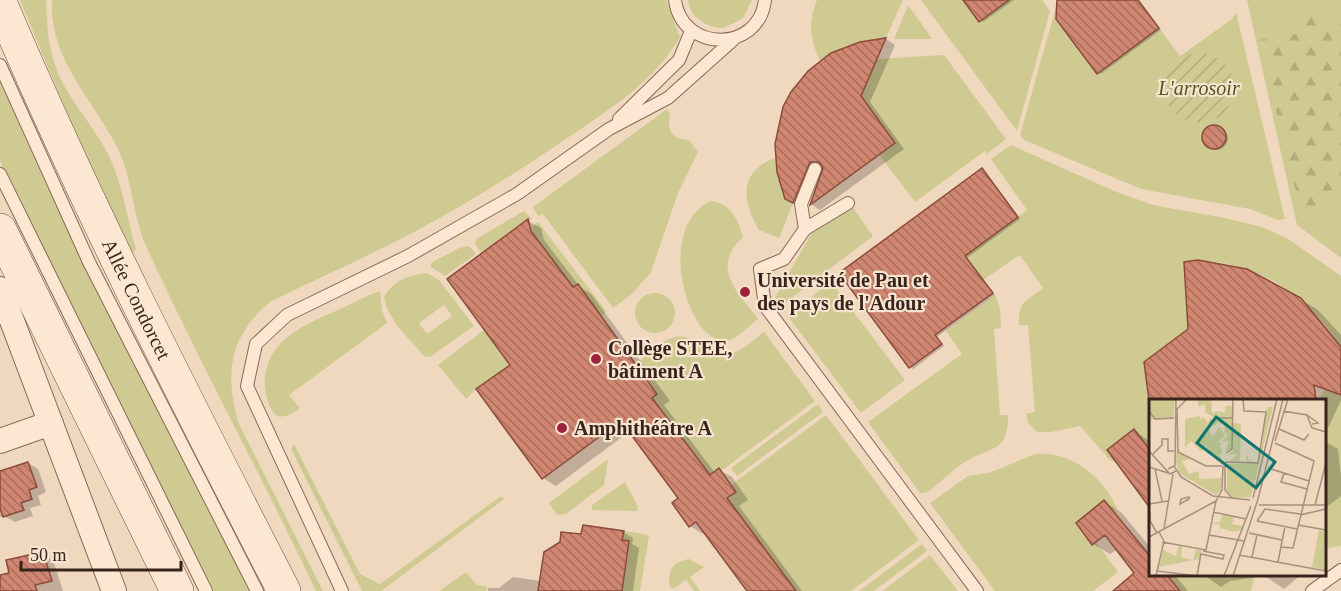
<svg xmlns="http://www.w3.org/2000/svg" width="1341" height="591" font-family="'Times New Roman',serif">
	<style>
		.grass { fill: #cfca92; fill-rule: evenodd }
		.forest { fill: url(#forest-firs) }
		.garden { fill: url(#garden-furrows) }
		.shadow { fill: #0003 }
		.building { fill: url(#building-back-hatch); stroke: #8a4b3b; stroke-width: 1.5 }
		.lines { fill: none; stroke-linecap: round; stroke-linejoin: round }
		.service-casing { stroke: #8a6856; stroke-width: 14 }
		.minor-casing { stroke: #8a6856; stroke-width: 26 }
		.secondary-casing { stroke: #6b493a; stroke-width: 34 }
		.service { stroke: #fbe7d2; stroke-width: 12 }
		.minor { stroke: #fbe7d2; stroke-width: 24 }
		.secondary { stroke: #fbe7d2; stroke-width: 33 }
		.poi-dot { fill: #9c233b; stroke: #f7e4cf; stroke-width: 2 }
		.labels { text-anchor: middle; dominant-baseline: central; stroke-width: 4.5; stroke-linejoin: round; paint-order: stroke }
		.park-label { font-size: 20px; font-style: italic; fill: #535621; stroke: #f7e4cf }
		.poi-label { font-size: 20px; font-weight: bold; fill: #38241c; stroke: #f7e4cf; text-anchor: start }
		.street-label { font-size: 20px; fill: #38241c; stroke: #f7e4cf }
		.inset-road { fill: none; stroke: #a6907e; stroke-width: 1.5 }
		.view { fill: #0f766e; fill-opacity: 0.15; stroke: #0f766e; stroke-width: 3 }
		.inset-edge { fill: none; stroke: #38241c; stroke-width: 3 }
	</style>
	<defs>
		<pattern id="forest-firs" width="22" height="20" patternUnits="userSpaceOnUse" patternTransform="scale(1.5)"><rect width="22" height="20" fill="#cfca92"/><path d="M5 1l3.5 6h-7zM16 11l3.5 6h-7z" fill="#b2ad7d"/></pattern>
		<pattern id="garden-furrows" width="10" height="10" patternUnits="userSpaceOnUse" patternTransform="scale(1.5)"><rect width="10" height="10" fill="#cfca92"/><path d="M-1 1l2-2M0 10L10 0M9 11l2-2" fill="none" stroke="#b2ad7d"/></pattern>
		<pattern id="building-back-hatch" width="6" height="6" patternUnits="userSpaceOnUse" patternTransform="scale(1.5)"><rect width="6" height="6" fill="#d08772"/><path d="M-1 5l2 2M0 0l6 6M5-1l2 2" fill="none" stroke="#aa6e5d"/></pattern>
	</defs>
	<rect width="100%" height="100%" fill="#f0d8bf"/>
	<path class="grass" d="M20,0h26c1,25 2,49 12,73 12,29 37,54 51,83 14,30 18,62 27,93l-3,3 -2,1 -42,-87z
		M52,0h614l14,37c-26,45 -71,73 -114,102 -49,33 -100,66 -152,93 -47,25 -96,46 -144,70 -41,34 -46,73 -31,122l84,167h-7c-54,-115 -116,-227 -169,-343 -15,-32 -14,-70 -30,-101 -24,-47 -69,-90 -65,-147z
		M688,0h64l-9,18 -19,10c-18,-1 -33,-9 -36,-28z
		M817,0h86l-18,40 -39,6 -26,15c-10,-21 -12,-39 -3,-61z
		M921,0h42l16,22 30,-22h33l8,11 -33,120z
		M1247,0h94v258l-44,-33z
		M908,5l23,32v2h-37z
		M1056,7v12l41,55 62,-46 21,28 52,-37 4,-7 49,207 -7,1 -28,-11 -109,-20 -117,-49 -4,-5z
		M944,55l62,84 -19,15 -2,-3 -70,51 -44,-58 14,7 10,-8 -34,-47 16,-37z
		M0,82l45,100 205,409h-38l-195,-394 -17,-36z
		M667,109l3,5c-4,16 3,26 19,26l9,12 -20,41 -27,79 -19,22 -19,14 -70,-94 -5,2 -5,-9z
		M1011,145l103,46 39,14 72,13 37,9 28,13 51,36v71c-32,-53 -94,-93 -157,-85l3,59 18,-1 22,31 -43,-19 -40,30 6,49v39l-17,-20 -26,20 10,13 -7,-3 -30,-34 -29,6h-14l-9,-9 -2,-9 9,-2 -7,-87h-9c-1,-25 7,-23 24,-37l-23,-33 -37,25 -18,-24 62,-46 -36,-51z
		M775,158l10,41 8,4 -14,35 -20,-8c-17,-29 -21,-58 16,-72z
		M711,201c19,2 28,19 32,36 -33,31 -6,54 15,82 -8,6 -17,16 -26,20 -41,18 -81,-111 -21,-138z
		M849,202l24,34 -92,70 -6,-8 40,-71z
		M524,211l8,8 -51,35 -6,-11 1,-4z
		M538,222l69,90 -6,4 -28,-29 -43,-59z
		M469,246l7,8 -31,22 -14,-9v-4l28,-15z
		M427,273l12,7 35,46 -44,31 -6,-1c-14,-17 -37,-37 -40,-59 10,-17 25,-22 43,-24zM444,305l8,11 -25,18 -8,-11z
		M831,282l74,98 -44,33 -74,-98z
		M380,291l2,20 5,12 -98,72 11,13c-8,6 -14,10 -23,8 -8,-7 -11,-18 -12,-29 -3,-45 38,-62 73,-77 14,-6 27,-14 42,-19z
		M635 313a20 20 0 1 1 40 0a20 20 0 1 1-40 0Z
		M995,295l5,13 1,20 -7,1 6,86h8c0,39 -18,31 -43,47 -13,8 -25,21 -37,30l-8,1 -52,-71 94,-68 -16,-23z
		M484,330l11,15 3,-2 22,31 -44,15 -10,10 -28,-34z
		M764,332l51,69 -94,70 -3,-3 -8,7 -58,-77 5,-5 -21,-29c10,-8 21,-20 33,-25 26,-12 40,22 64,14 11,-4 22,-14 31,-21z
		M1325,389l16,6v151l-16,3 -1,-149h-5z
		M818,404l5,8 -86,64 -6,-8z
		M826,415l93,125 -68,51h-55l-69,-93 9,-6 -5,-7z
		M294,444l66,130 20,10 121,-88 3,3 -123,92h-19l-71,-142z
		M1035,454c37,-3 67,22 82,54l-4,3 -10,-11 -27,23 15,22 5,-3 22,30 -25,19h-98l-65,-88 38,-27 21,-3z
		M608,459l-4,26 -38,29 -9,1 -8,-12z
		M625,482l13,25 -1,4 -45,-1v-5z
		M624,531l25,4 -9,56h-18l7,-50 -7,-1z
		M922,544l5,7 -53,40h-15z
		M930,555l28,36h-76z
		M689,559l15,8 -14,10 10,14h-6l-8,-11 -13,9 -3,-2c-3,-16 2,-25 19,-28z
		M466,572l11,13 10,2 -1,4h-47z
		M1208,574h47v1l-4,16h-70l-13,-16h34l2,2z"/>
	<path class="forest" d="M1310,14l31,11v164l-24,21 -18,-6 -40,-164 35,-5z"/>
	<path class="garden" d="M1164 88a35 35 0 1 1 70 0a35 35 0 1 1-70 0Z"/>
	<path class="shadow" d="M965,0h49l-31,22z
		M1058,0h81l22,30 -60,44z
		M886,39l9,6 -25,57 34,47 -84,61 -9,-6 14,-37h-5l-24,37 -10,-6 60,-151z
		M1204 138a12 12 0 1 1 24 0a12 12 0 1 1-24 0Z
		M982,170l38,49 -53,39 28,37 -58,42 7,9 -31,23 -3,-2z
		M528,221l13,7 3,12 36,47 11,7 79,107 -6,4 51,68 4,-3 13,7 16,23 -9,6 63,85h-53l-44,-59 -2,2 -13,-8 -16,-23 6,-4 -50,-68 -74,55 -13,-8 -31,-113z
		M1300,299l18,11 23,25v65l-17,37v-37l-174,1 -4,-38z
		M1134,431l16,10v65l-41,-56z
		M1324,441l14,8 3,28v19l-17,13z
		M28,463l10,6 8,23 -8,4 3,9 -11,3 3,8 -18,6 -11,-6 -4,1v-44z
		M1104,502l17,10 29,35v27h24l14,17h-60l8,-17 -18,-25 -8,5 -17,-10z
		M623,532l10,6 -1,6 7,4 -6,43h-145v-3h11l14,-11 28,4 41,-45z
		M43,554l10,6 10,31h-63v-15l11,-2z
		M1202,574h100l-18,15 -19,-13 -35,5 -9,6z"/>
	<path class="building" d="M963,0h46l-30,22z
		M1057,0h81l21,28 -62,46 -41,-55z
		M886,38l-25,58 34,47 -85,62 13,-37 -4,-6h-9l-17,41 -8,-4 -8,-27 -2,-28 8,-37 8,-15 17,-21 23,-18 29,-11z
		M1202 137a12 12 0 1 1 24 0a12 12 0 1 1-24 0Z
		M982,168l36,49 -53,39 28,37 -58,42 7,9 -33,24 -70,-95z
		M528,219l3,12 42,56 5,-3 41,57 38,53 -5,4 58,77 9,-7 17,24 -9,6 69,93h-49l-51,-69 -7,5 -17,-24 6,-5 -57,-77 -79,58 -66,-90 34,-24 -63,-86z
		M1198,260l49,9 54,29 40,49v48l-27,-10 2,15h-167l-5,-38 44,-33 -4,-67z
		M1134,429l16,21v58l-43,-58z
		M28,462l9,25 -8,3 3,9 -11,4 3,7 -21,7 -3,-9v-37z
		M1104,500l46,56v18h16l14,17h-67l21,-18 -29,-38 -13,10 -16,-22z
		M583,525l41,6 -2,9 7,1 -7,50h-84l6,-39 16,-10 1,-10 20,2z
		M43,552l9,29 -17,4 2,6h-37v-16l9,-2 -3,-13z"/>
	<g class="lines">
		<defs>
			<path id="service" d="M675,0c7,53 84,53 90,0
				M0,65l89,197 168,329
				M619,119l60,-59 12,-29
				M815,169l-14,35 4,25 -21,30 -24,10 5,37 212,285
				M0,174l206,417
				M805,229l43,-26
				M342,591l-95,-205 9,-42 31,-29 121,-59 109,-62 92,-65 59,-31 65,-58
				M1312,591l29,-21"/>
			<path id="minor" d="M0,289l114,302
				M0,441l51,-18"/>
			<g id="secondary">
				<path id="s1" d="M0,2c85,201 184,395 284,589"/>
				<path d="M0,230l177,361"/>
			</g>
		</defs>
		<use href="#service" class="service-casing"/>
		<use href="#minor" class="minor-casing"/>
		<use href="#secondary" class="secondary-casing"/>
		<use href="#service" class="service"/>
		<use href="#minor" class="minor"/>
		<use href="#secondary" class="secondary"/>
	</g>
	<g class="poi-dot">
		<circle cx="745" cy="292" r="6"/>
		<circle cx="596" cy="359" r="6"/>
		<circle cx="562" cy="428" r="6"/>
	</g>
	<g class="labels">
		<g class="park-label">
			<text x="1199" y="88">L'arrosoir</text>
		</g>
		<g class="poi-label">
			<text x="757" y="280">Université de Pau et<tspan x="757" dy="23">des pays de l'Adour</tspan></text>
			<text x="608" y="348">Collège STEE,<tspan x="608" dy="23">bâtiment A</tspan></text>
			<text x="574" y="428">Amphithéâtre A</text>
		</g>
		<g class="street-label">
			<text stroke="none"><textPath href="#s1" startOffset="327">Allée Condorcet</textPath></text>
		</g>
	</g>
	<g transform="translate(1149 399)">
		<rect width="177" height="177" fill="#f0d8bf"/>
		<path d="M0,0h26l-2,20 -24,1zM49,0h13l1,14 6,-2v5l1,-5 6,2v-7h7v43l-7,2 4,-10 -7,1 6,-7 -4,-3 2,-10 -7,1 -1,-5 -1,6 -9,4 4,9 7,-10 6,8 -6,6 3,4h-4l4,4 -1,6h-4l5,3 -2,3 -14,-15h-5l2,5h-2l-10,-10 -6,6v-28l15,-3 1,4 2,-4 5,7 2,-4h6l-11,-7v-8l-7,3zM28,4l-1,48 14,8 -8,2 7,13 10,-3v8l23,-1 -1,12 -5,5 -37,-22 -3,-12zM118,8h6l-22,90 -17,1 -7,-7v-27l32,-1zM84,24l8,1 -1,37h6l1,-7 2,7 8,1 -27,-1 7,-7 -10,1 6,-4z" fill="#cfca92"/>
		<path d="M73,116l12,2 -2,7 11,2 -1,4 -9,2 -12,-4 -2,6 1,-9 -8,-2 8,-1zM170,131l7,2v38l-14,-3zM30,146l3,1 -1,11 12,3 3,-11 5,1 -2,9 -40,8 4,-17 13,6z" fill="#cfca92"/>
		<path class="inset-road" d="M38,0l-10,10 1,43 28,14h16M0,12l6,8 19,-1M134,12l24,4 5,13 14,4M158,16l11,8 -6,1M61,24l5,-5h17M130,30l25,11 5,-6M126,42l13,-42M126,44l39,18 -21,87 -12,-1M0,52l21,23 6,-3M77,54l6,-4 1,-50M4,55l9,-9v-6h6v12h6M76,63l33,1 8,-51 -22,-1 -1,-12M26,67l1,-67M76,67v24l7,8M0,68l19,6M119,69l41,13M6,70l7,32M19,70l6,-3 7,11 32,19 37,4M135,74l-3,9 26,7M40,98v2l-9,5 1,-5zM104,99l24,-99M109,100l25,-100M0,105l19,-3M110,106h67M166,106l11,-42M64,113l33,7M1,114v8l7,12M151,116l26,-6M108,122l8,-12 35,5M108,122l40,8M149,126l28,5M15,130l9,-55M100,134l33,7M60,136l35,6M0,138l67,-36M13,143l44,8 10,-49 6,-11 1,-24M52,155l22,5 1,-4 -21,-4M90,156l87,16M103,158l5,-22M129,163l7,-36M8,172l40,5M7,177l8,-35 -5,-9M48,177l4,-23M75,177l27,-70M84,177l25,-77"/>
		<path class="view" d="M67,18l59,45 -19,26 -59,-45z"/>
		<rect width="177" height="177" class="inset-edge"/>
	</g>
	<path d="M21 561v9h160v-9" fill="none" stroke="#38241c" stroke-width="3"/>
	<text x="30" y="561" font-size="18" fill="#38241c" stroke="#f7e4cf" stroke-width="4.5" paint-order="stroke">50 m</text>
</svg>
